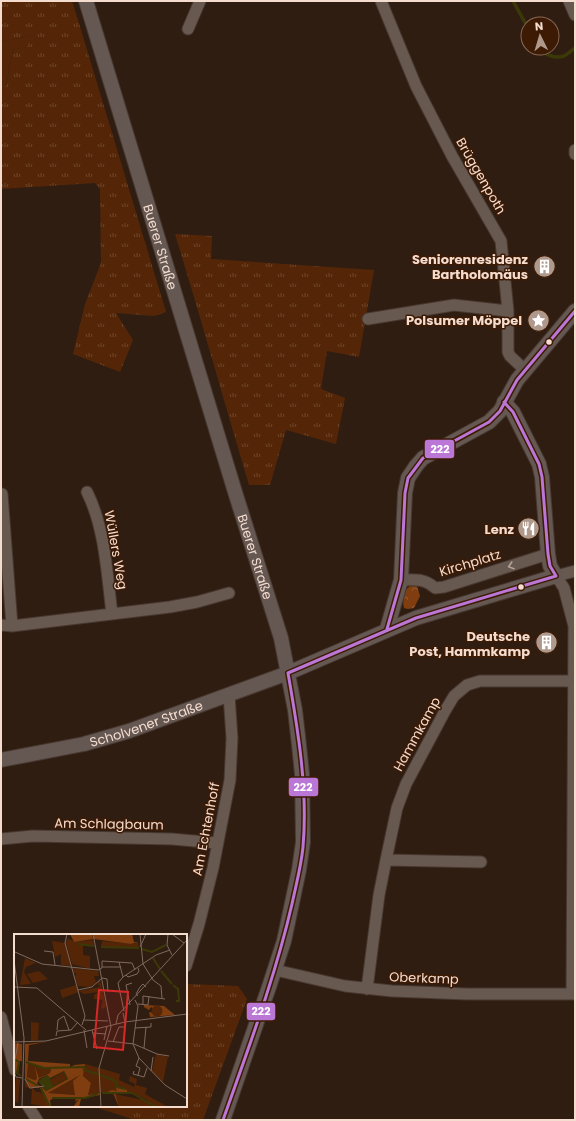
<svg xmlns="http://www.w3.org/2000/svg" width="576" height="1121" font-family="Poppins,sans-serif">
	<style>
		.grass { fill: url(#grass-tufts) }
		.forest { fill: url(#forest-crowns) }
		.green { fill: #542607 }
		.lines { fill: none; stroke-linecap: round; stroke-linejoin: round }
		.stream { stroke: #3b3907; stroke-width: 3.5 }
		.minor-casing { stroke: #473830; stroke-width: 13 }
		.major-casing { stroke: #473830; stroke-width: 16 }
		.minor { stroke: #675850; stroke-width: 11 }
		.major { stroke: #655752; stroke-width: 14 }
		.bus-1-casing { stroke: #3d1a04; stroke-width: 6 }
		.bus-1 { stroke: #ba77d6; stroke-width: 3 }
		.oneway { stroke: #b5a196 }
		.bus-dot { fill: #f4dccf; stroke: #3d1a04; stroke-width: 1.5 }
		.labels { text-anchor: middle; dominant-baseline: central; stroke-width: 3; stroke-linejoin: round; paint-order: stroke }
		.street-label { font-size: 13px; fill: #f4dccf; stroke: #3d1a04 }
		.poi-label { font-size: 13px; font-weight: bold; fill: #f4dccf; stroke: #3d1a04; text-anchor: end }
		.inset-river { fill: none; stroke: #3b3907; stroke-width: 2 }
		.inset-road { fill: none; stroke: #7e695d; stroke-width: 1 }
		.view { fill: #d62828; fill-opacity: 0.15; stroke: #d62828; stroke-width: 2 }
		.inset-edge { fill: none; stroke: #f4dccf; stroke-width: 2 }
		.line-badge { stroke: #3d1a04; stroke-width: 1.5 }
		.badge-label { font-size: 11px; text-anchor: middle; font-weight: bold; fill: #fff }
	</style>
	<defs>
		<pattern id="grass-tufts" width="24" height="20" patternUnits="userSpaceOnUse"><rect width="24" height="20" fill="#542607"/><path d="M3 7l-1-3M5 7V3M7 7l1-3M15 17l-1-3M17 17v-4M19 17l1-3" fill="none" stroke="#6d452a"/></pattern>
		<pattern id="forest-crowns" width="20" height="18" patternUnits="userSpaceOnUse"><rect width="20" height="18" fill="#803d0f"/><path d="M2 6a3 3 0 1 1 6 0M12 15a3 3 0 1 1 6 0" fill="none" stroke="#935831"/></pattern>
	</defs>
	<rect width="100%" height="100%" fill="#301d11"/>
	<path class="grass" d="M1,1h71l9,29 85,282 -12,4 -38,-3 17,27 -13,32 -47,-18 12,-50 16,-41 -1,-74 -5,-6 -94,6v-102l5,-1 7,-36 13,-3 3,-11 -28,6z
		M175,234l37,2 -1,23 163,11 -15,87 -32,-6 -6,38 24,9 -9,46 -50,-14 -16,55h-21c-25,-83 -48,-167 -74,-251z
		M186,984l52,2 9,13 -44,121h-68l-40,-13 91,-1z"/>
	<path class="forest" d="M413,585l4,1 3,10 -6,12 -6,1 -4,-1c-2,-8 0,-21 9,-23z"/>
	<path class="green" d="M29,36l2,4 -5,7 -13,3 -7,36 -5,1v-45z"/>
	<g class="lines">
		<path class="stream" d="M513,1l15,27
			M540,48c5,7 15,11 24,8 4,-2 8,-6 11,-8"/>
		<defs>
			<path id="minor" d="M381,1l35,85 36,70 49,85 7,70v41l2,4 15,14
				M569,1l6,14
				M188,29l12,-28
				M575,150v4
				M368,319l86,-14 54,6
				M87,492c18,36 20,82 25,122
				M2,494l10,132
				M401,580c14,0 23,-2 34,8l9,-1 104,-33
				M1,625l11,1 158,-19 27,-5 32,-9
				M1,839l32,-3 139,3 45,4
				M386,860l95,2
				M186,966l13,-42 14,-56 17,-88 2,-42 -3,-43
				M275,970l70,16 47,5 75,3h108
				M367,989l12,-94 7,-35 11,-52 9,-24 39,-73 9,-15 13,-11 13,-4h95
				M572,994l2,-368 -10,-38 -8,-12 19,-5
				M1,1017l14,53
				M28,1106l9,14"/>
			<g id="major">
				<path id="s1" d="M86,1l149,491 46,146 14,72 4,35 3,29 1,68 -4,28 -15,71 -15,46 -46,133"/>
				<path d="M387,629l14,-49 4,-87 3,-15 8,-12 7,-8 66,-36 11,-11 17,-31 58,-69"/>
				<path id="s2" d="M1,760l83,-16 45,-13 159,-58 128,-55 140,-42 -6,-10 -2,-12 -6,-77 -3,-13 -26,-52 -9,-10"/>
			</g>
		</defs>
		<use href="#minor" class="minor-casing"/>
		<use href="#major" class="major-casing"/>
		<use href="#minor" class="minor"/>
		<use href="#major" class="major"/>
		<defs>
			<path id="bus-1" d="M387,629l14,-49 4,-87 3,-15 15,-20 66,-36 11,-11 17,-31 58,-69
				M288,673l128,-55 140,-42 -6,-10 -2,-12 -6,-77 -3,-13 -26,-52 -9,-10
				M223,1120c25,-71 52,-142 69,-216 4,-19 9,-37 11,-57 5,-58 -5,-117 -15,-174"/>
		</defs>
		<use href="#bus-1" class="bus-1-casing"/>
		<use href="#bus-1" class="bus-1"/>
	</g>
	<defs><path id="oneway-chevron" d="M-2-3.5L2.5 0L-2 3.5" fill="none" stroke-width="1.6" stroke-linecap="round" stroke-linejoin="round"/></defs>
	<use class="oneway" href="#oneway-chevron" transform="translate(511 566) rotate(162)"/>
	<defs>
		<symbol id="building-disc" viewBox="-11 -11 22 22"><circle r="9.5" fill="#af998c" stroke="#3d1a04"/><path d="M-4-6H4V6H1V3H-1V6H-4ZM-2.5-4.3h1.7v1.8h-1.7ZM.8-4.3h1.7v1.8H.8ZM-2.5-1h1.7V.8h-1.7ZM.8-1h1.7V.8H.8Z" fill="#fff"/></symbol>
		<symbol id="sight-disc" viewBox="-11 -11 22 22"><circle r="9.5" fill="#af998c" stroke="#3d1a04"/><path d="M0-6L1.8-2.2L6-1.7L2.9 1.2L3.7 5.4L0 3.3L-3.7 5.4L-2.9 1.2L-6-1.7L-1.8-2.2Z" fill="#fff"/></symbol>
		<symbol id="restaurant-disc" viewBox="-11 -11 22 22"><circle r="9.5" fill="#af998c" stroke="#3d1a04"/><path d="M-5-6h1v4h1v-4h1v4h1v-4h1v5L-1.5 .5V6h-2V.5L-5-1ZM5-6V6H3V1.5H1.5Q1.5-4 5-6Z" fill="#fff"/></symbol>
	</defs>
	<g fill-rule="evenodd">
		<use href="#building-disc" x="532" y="254" width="25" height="25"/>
		<use href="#sight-disc" x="526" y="308" width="25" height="25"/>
		<use href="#restaurant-disc" x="516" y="516" width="25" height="25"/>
		<use href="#building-disc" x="534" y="630" width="25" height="25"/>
	</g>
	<g class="bus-dot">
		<circle cx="549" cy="342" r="3.5"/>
		<circle cx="521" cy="587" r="3.5"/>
	</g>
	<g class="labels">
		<g class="street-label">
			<text transform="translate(481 176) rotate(60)">Brüggenpoth</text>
			<text stroke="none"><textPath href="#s1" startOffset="257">Buerer Straße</textPath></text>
			<text transform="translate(116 550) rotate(80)">Wüllers Weg</text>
			<text stroke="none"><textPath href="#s1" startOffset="581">Buerer Straße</textPath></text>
			<text transform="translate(470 563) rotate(-17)">Kirchplatz</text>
			<text stroke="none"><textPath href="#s2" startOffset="150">Scholvener Straße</textPath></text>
			<text transform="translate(417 734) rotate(-61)">Hammkamp</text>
			<text transform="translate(109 824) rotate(1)">Am Schlagbaum</text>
			<text transform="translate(206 829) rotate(-79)">Am Echtenhoff</text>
			<text transform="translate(424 978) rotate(2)">Oberkamp</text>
		</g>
		<g class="poi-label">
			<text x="528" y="259">Seniorenresidenz<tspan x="528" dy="15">Bartholomäus</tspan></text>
			<text x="522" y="320">Polsumer Möppel</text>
			<text x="514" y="529">Lenz</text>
			<text x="530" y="636">Deutsche<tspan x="530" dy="15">Post, Hammkamp</tspan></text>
		</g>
	</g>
	<g transform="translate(14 934)">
		<rect width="173" height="173" fill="#301d11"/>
		<path d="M54,4l6,4 19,-2 1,6 -11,-1v10l7,1v13l-18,-5 -6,-21zM38,7l13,2 6,23 -10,-1v-11l-6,3zM88,7l31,3 5,-2 1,6 -38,-1zM11,24l11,5 -10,4 -2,5 7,12 -11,1zM59,34l25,3 1,5h-5l2,6 -5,5 -13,-1 -3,-9 1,-4h-2zM25,37l9,8 -15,4 -6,-9zM86,46l6,26 -3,3 -2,-1 2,-8 -9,-1v-4l5,-3 -15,2 -5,-3 21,-4 -3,-4zM62,51l3,7 -17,6 -2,-8zM14,129l23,5 -1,5 -11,5 -3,-12 2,13 -4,1 -7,-3zM71,130l35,10 -1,6 15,7 1,-3 -6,-3 1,-5 7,3 -1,6 11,3 -2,6 23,13h-49l-5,-13 35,7 -18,-9h-30l-13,3 3,-12 -8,-7zM49,138l4,7 -14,7 -3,-6zM66,141l-5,11v9l-27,-2zM2,144l4,2 -2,23 -4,-2zM11,145l11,13h4l7,7 2,8 -18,-3 1,-15 -7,-2z" fill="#542607"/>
		<path d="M56,0h22l1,5 -19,3zM80,0h38l2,8h4l-7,2 -37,-5zM130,71l20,1 11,9 -25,2 -1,-5 13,3 -11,-8 -2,3 -5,-3zM32,108l-17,3 -1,16 42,3v4l4,-3 11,-1 -2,12 8,7 -3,12 11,-2 1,2 -19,4 -2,8h-6l6,-8 -4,3 1,-3h-23l-3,1 1,7h-2l-9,-19 2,-1 4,4 22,-12 -4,-8 -14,7 -3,-3 -8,4 -2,5 4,3 -3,1 -8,-1 -5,-8v-35zM14,129l23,6 -1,4 -11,5 -4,-12 2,13 -3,1 -7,-3zM66,141l-7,6 2,14 -27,-2zM0,109l8,1v17h-2l-2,12h-4zM101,152l12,4v3h-12l4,14 -6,-14 -11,1 10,-4 5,1z" fill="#803d0f" fill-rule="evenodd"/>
		<path d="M142,120l12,3 -5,25 -11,-11z" fill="#542607"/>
		<path d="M137.5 77a5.5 5.5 0 1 1 11 0a5.5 5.5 0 1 1-11 0ZM17,88l8,1 -1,17 -7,1z" fill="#542607"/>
		<path d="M70,136l-38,21 -8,-10 9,-6 3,3 14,-7 4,8zM49,138l4,7 -14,7 -3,-7z" fill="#3b3907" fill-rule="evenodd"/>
		<path class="inset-river" d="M64,10l16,2M87,13l38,1M128,15l10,3 14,-7M139,24l7,11M147,37l11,13M159,51l5,4 1,12h-3M0,125l5,3 -2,11 4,3M12,128l18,6 40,-1v3l14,4M86,141l13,5 4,3 -1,4 10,2M12,145l12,7M27,154l9,19M88,159h30l24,14M38,164h33l13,-4"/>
		<path class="inset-road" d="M53,0l-2,9 20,73 -3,9M79,0l18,93 -12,41 2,39M126,0l3,30 10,16 8,6 1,12M154,0l-1,11 5,10M158,0l12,9M126,13l6,-13M30,17l9,1 2,13M1,18l27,12 56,6 4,-2v-7l30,2 3,7M0,26l10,78 -2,69M105,28l4,15M88,33h19M112,41l2,2 9,-3 2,-3 -1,-3M0,53l23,1 49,42M64,56l14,-3 10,-9 5,1 1,13M124,62l-2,-2 4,-7 3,-3 3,3M121,66l3,6 -5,38 6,14 26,27 22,14M124,70l10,1 1,-9M129,70v-8l22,3M116,71l-4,-20 6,-2M110,77l-6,-28 5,-6 33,-22 14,-5M70,86l24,1M102,90l2,-9 69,-75M121,94l16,-1v-4M43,96l1,-10 6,-4 5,14M70,96l3,18M78,96l5,19M79,99l13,1M42,102l1,-5 14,-1 7,-8M90,106l3,-14M94,107l26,3 23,10 12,2M0,108l32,-1 79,-19 -2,-9M99,108l6,-15h6M110,109l1,-21 62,-8M130,114l2,-21M0,131l4,-22M0,137l2,6 6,1M120,137l-1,3 11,3 3,-9M137,137l2,-14M124,141l2,-7 -4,-2 3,-8M11,145l5,9 14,-2"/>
		<path class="view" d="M85,56l29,2 -5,58 -29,-3z"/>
		<rect width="173" height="173" class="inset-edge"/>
	</g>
	<g class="line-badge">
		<rect x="424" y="439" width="31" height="20" rx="4" fill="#ba77d6"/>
		<rect x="288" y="777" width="31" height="20" rx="4" fill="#ba77d6"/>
		<rect x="246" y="1002" width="30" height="19" rx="4" fill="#ba77d6"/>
	</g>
	<g class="badge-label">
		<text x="440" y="453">222</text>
		<text x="303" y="791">222</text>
		<text x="261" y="1015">222</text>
	</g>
	<rect width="576" height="1121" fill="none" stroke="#f4dccf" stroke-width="4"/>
	<g transform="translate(540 36) rotate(355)"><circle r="19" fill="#3d1a04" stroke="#866855"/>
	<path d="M0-3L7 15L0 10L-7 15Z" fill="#af998c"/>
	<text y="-6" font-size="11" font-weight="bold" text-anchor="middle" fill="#f4dccf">N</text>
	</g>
</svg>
